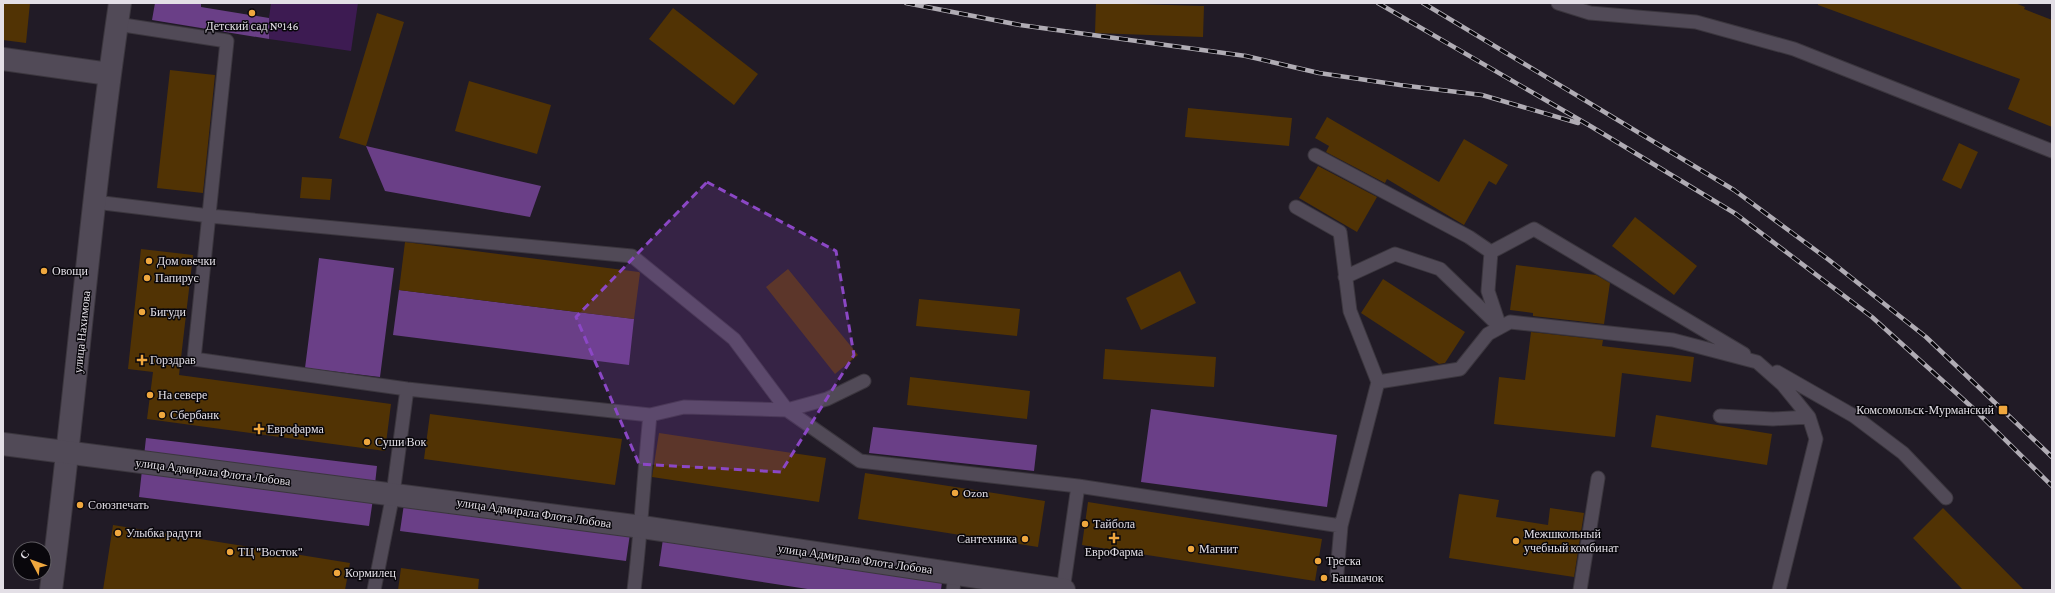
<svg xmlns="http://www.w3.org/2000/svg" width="2055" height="593" font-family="'Crimson Pro',serif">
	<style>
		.green { fill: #3d1b52 }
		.forest { fill: #6a3f87 }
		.building { fill: #513304 }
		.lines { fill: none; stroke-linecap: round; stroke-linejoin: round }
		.service-casing { stroke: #3b363e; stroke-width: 15 }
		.minor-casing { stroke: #3b363e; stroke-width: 24 }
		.tertiary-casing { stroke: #3b363e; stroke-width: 24 }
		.service { stroke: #514a57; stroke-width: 13 }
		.minor { stroke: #514a57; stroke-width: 22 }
		.tertiary { stroke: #514a57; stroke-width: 22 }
		.rail-casing { stroke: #b0acb4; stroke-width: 4.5 }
		.rail { stroke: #09070c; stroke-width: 3; stroke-dasharray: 9; stroke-linecap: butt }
		.marked { fill: #8b47c5; fill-opacity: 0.2; stroke: #8b47c5; stroke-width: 3; stroke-dasharray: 8 5; stroke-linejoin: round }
		.poi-dot { fill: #efa73e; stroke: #09070c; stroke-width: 1.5 }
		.labels { text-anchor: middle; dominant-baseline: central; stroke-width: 3; stroke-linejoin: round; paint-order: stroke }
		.poi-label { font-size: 12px; fill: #e3dfe6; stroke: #09070c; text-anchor: start }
		.street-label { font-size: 12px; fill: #e3dfe6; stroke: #09070c }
	</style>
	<rect width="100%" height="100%" fill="#211b26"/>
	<path class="green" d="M271,3h87l-7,48 -82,-12v-21z"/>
	<path class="forest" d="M155,3h46v4l68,11v21l-117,-19z
		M366,146l175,40 -11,31 -145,-26z
		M319,258l75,10 -14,109 -75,-9z
		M399,290l235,29 -5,46 -236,-30z
		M1151,409l186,26 -10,72 -186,-25z
		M873,427l164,18 -3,26 -165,-18z
		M146,438l231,28 -2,18 -231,-28z
		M142,470l231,29 -4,27 -230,-29z
		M404,504l226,30 -4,27 -226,-30z
		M663,539l279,43 -1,8h-127l-155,-24z"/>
	<path class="building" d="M3,3h27l-4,40 -23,-3z
		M1096,3l108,3 -1,31 -108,-4z
		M1818,3h197l10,4 -1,2 28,11v107l-44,-18 12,-30 -202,-74z
		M673,8l85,66 -24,31 -85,-66z
		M377,13l27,9 -38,124 -27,-8z
		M170,70l45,5 -12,118 -46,-5z
		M469,81l82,24 -14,49 -82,-23z
		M1188,108l104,10 -3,28 -104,-9z
		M1327,117l112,65 25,-43 44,26 -12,20 -7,-4 -25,44 -77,-46 -2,4 -59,-31 3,-6 -14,-8z
		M1959,143l19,9 -17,37 -19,-9z
		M1318,166l59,31 -20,35 -58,-34z
		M302,177l30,2 -2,21 -30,-2z
		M1635,217l62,49 -23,29 -62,-49z
		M405,242l234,30 1,1 -6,46 -235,-29z
		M141,249l52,6 -14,120 212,29 -6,47 -238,-32 6,-47 -25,-3z
		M1516,265l80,10 14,8 -6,41 -71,-8v-3l-23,-3z
		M788,269l70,86 -23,19 -69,-87z
		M1180,271l16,32 -55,27 -15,-32z
		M1383,279l82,53 -20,31 -6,1 -78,-51z
		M919,299l101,10 -3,27 -101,-10z
		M1531,332l72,8 -1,6 92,11 -3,25 -69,-9 -7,64 -121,-13 5,-47 26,3z
		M1105,349l111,8 -2,30 -111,-8z
		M910,377l120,14 -3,28 -120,-14z
		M430,414l192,25 -7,46 -191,-26z
		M1656,415l116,19 -5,31 -116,-18z
		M659,433l167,25 -7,44 -167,-25z
		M865,473l180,28 -7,46 -180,-28z
		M1459,494l40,6 -3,17 52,8 2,-17 34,5 -10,64 -125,-19z
		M1088,502l234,37 -7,42 -233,-36z
		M1943,508l81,82h-61l-50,-52z
		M113,525l237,38 -5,27h-242z
		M401,568l78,11 -1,11h-80z"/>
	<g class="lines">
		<defs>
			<path id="service" d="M1558,3l32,10 106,9 98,27 258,102
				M117,24l110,17 -33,318 213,30 243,26 34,-8 103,3 73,51 218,25
				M1315,155l154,82 22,15 -3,39 12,36
				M95,202l115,14 422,40 102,83 53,71 40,-11 37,-18
				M1296,207l44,25 10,79 28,71 -37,144
				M1491,252l43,-23 210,125
				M1345,277l50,-23 45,15 59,57
				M1777,372l77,44 49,37 43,45
				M1378,382l82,-13 28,-35 22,-12 163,18 84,22 26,23 26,32 7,22 -37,151
				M1720,416l53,3 36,-2
				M374,590l19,-96 14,-105
				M634,590c7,-58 10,-116 16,-175
				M953,590l2,-16
				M1063,590l15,-104 263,40 -4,47
				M1580,590l18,-112"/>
			<path id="minor" d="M3,59l106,15
				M51,590c25,-195 40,-392 69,-587"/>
			<path id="tertiary" d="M3,444l639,83 422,63"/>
		</defs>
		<use href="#service" class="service-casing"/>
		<use href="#minor" class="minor-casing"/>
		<use href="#tertiary" class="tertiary-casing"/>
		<use href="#service" class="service"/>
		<use href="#minor" class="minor"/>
		<use href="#tertiary" class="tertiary"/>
		<defs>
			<path id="rail" d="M906,3l114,22 226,31 73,17 81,12 82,10 96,28
				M1378,3l214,124 144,87 136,103 103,93 77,76
				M1423,3l311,187 95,70 97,77 126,120"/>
		</defs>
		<use href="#rail" class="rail-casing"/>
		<use href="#rail" class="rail"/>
	</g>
	<path class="marked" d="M707,182l129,69 18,104 -73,117 -142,-8 -63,-147z"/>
	<g class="poi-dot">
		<circle cx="252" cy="13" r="4"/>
		<circle cx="149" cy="261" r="4"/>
		<circle cx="44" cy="271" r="4"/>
		<circle cx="147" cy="278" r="4"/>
		<circle cx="142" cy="312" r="4"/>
		<path d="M140 354h4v4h4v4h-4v4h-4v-4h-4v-4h4z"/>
		<circle cx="150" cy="395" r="4"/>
		<rect x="1998" y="405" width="10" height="10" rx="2"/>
		<circle cx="162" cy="415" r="4"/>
		<path d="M257 423h4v4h4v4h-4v4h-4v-4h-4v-4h4z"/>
		<circle cx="367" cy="442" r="4"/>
		<circle cx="955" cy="493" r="4"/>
		<circle cx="80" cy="505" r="4"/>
		<circle cx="1085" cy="524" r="4"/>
		<circle cx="118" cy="533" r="4"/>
		<path d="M1112 532h4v4h4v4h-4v4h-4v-4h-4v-4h4z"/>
		<circle cx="1025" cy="539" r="4"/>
		<circle cx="1516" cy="541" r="4"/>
		<circle cx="1191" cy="549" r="4"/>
		<circle cx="230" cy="552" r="4"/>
		<circle cx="1318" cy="561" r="4"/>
		<circle cx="337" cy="573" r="4"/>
		<circle cx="1324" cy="578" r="4"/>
	</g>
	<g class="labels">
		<g class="poi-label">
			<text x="252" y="26" text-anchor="middle">Детский сад №146</text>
			<text x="157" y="261">Дом овечки</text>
			<text x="52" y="271">Овощи</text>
			<text x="155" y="278">Папирус</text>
			<text x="150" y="312">Бигуди</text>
			<text x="150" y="360">Горздрав</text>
			<text x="158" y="395">На севере</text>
			<text x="1994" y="410" text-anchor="end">Комсомольск-Мурманский</text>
			<text x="170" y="415">Сбербанк</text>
			<text x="267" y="429">Еврофарма</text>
			<text x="375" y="442">Суши Вок</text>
			<text x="963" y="493">Ozon</text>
			<text x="88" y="505">Союзпечать</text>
			<text x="1093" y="524">Тайбола</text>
			<text x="126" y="533">Улыбка радуги</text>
			<text x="1524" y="534">Межшкольный<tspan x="1524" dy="14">учебный комбинат</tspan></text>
			<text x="1017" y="539" text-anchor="end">Сантехника</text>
			<text x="1199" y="549">Магнит</text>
			<text x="238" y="552">ТЦ "Восток"</text>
			<text x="1114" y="552" text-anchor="middle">ЕвроФарма</text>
			<text x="1326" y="561">Треска</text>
			<text x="345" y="573">Кормилец</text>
			<text x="1332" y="578">Башмачок</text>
		</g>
		<g class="street-label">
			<text transform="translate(82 332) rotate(-84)">улица Нахимова</text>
			<text transform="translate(213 472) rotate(7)">улица Адмирала Флота Лобова</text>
			<text transform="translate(534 513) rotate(8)">улица Адмирала Флота Лобова</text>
			<text transform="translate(855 559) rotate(8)">улица Адмирала Флота Лобова</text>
		</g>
	</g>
	<rect width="2055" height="593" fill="none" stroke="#e3dfe6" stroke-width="8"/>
	<g transform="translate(32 561) rotate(311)"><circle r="19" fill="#09070c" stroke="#605d63"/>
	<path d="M0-3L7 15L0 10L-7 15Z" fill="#efa73e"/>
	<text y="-6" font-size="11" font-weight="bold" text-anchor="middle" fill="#e3dfe6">С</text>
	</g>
</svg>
